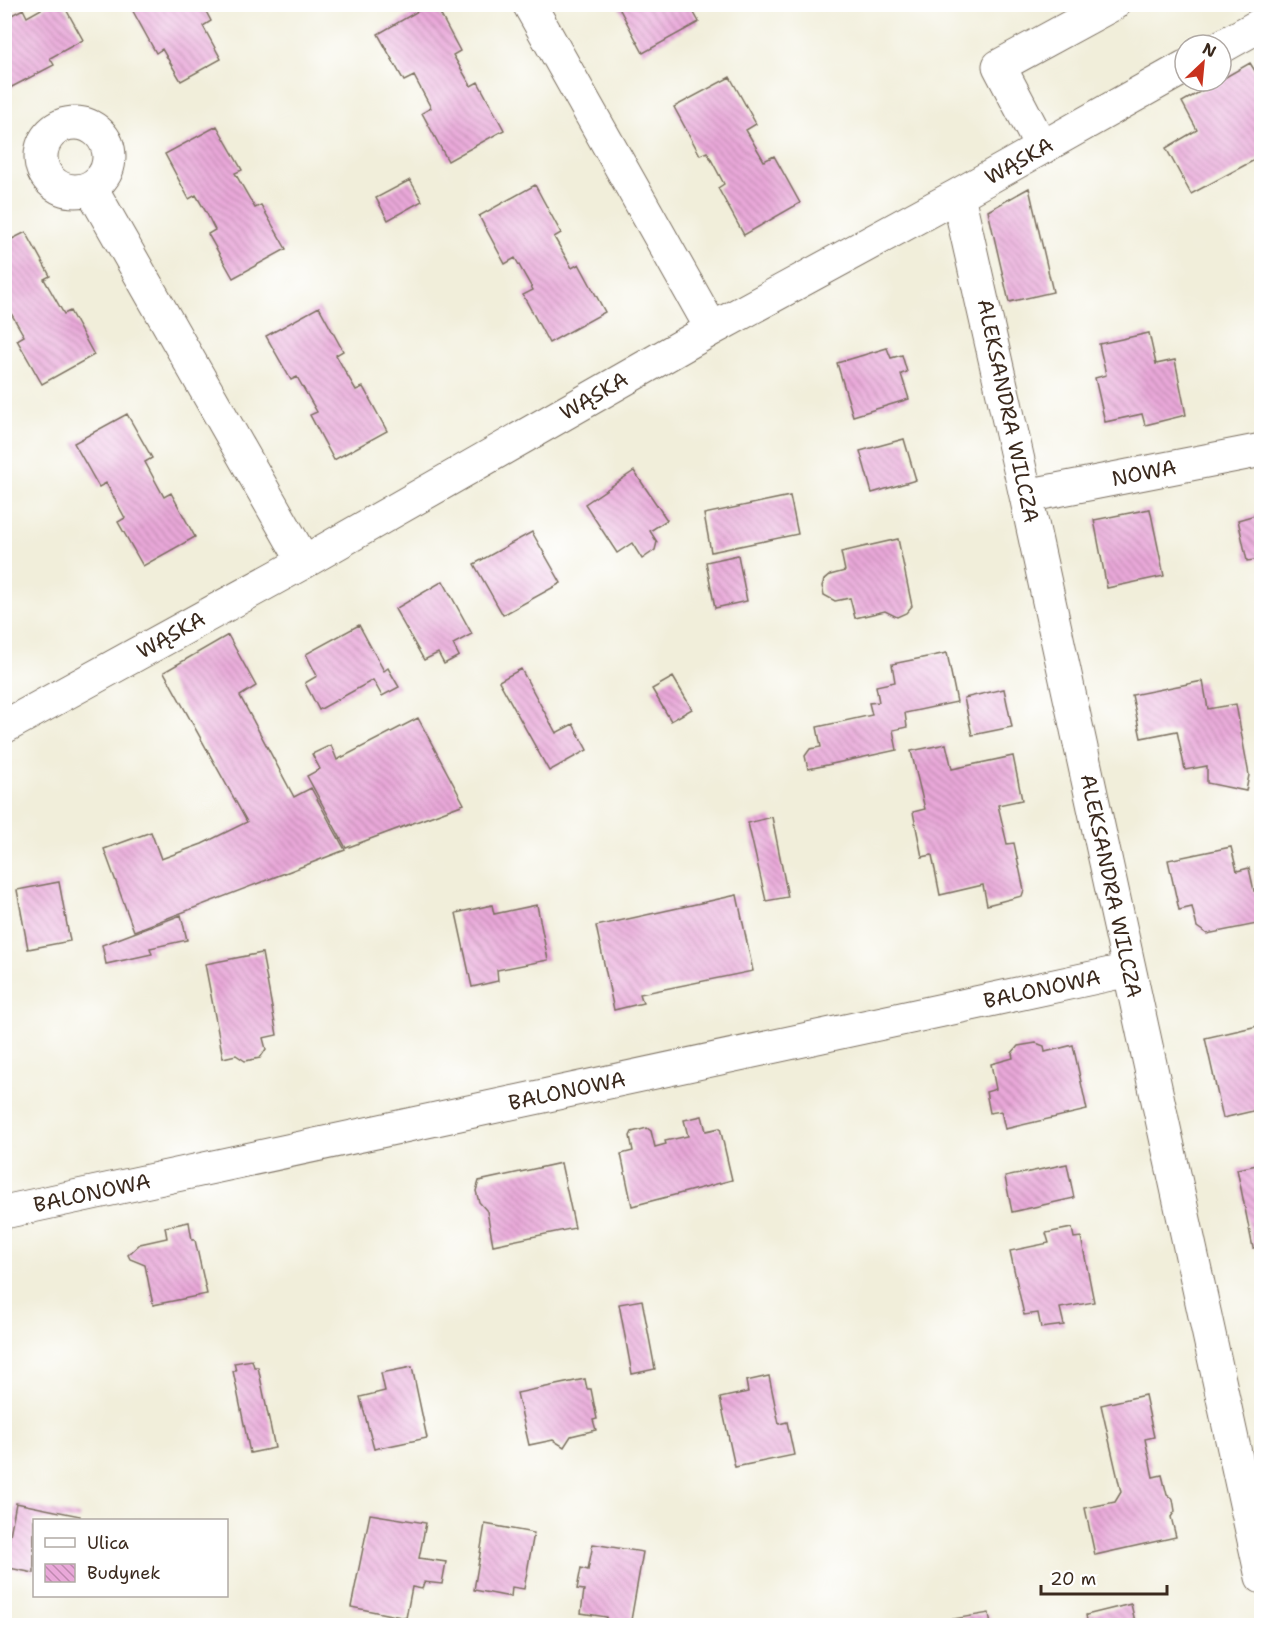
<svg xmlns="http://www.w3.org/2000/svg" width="1266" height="1630" font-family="'Shantell Sans',sans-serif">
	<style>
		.building { fill: url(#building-back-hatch) }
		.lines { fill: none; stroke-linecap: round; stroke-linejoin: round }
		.minor-casing { stroke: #7b6f60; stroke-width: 35 }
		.minor { stroke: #fff; stroke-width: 33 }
		.labels { text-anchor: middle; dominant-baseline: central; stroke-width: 6; stroke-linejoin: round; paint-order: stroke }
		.street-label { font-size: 21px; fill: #3b2a1e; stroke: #fff }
	</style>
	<defs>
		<pattern id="building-back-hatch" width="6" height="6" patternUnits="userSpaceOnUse" patternTransform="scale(1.5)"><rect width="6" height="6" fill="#e9a8d9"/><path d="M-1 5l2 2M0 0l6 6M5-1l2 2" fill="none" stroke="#be89af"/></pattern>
	</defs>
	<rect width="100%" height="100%" fill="#fff"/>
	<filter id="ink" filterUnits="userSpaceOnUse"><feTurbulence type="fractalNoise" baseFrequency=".0167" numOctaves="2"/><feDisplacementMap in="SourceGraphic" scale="12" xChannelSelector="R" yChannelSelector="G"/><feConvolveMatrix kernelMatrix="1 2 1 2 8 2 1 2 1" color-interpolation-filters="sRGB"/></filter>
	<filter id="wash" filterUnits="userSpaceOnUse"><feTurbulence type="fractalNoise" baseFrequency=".008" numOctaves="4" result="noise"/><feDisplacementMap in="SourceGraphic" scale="24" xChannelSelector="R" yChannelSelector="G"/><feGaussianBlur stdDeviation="1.35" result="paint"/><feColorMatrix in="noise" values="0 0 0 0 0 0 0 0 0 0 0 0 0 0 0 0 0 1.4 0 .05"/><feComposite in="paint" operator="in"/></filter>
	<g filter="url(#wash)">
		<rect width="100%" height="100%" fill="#f1eeda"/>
		<g id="blocks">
			<path class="building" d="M50,4h13l20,36 -33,18 4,7 -48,25 -2,-71 19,-10 4,8z
				M129,4h73l9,17 -8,5 18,33 -40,22 -19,-32 -6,4z
				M430,4h5l25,47 -7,4 18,31 7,-4 26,48 -56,31 -26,-48 9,-5 -17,-32 -10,5 -26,-47z
				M617,4h72l10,18 -56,31z
				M979,4h14l-11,6z
				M1250,63l12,19v74l-71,38 -25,-46 31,-18 -15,-28z
				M730,77l26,47 -10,6 18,31 10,-5 26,47 -56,32 -26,-47 6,-4 -17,-32 -7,3 -26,-48z
				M217,126l25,44 -7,3 20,35 6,-3 25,44 -53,29 -25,-44 7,-4 -9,-18 -10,-17 -7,4 -24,-45z
				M410,180l12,21 -34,19 -12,-22z
				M535,185l26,48 -7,4 18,31 7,-4 26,48 -56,31 -26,-48 10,-5 -18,-32 -10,6 -26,-48z
				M1029,188l24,104 -44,10 -21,-91z
				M26,232l24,44 -6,3 20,35 6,-3 24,44 -52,29 -25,-44 7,-4 -20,-35v-58z
				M319,307l24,44 -7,4 10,18 10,17 7,-3 24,44 -53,29 -24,-45 7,-3 -20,-35 -6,3 -25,-44z
				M1149,333l7,31 19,-4 11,55 -41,10 -3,-11 -37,8 -10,-44 11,-3 -7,-31z
				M887,348l4,10 11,-3 5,17 -6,2 8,25 -56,17 -16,-53z
				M127,414l25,44 -7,4 19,35 7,-4 24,44 -52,29 -25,-44 7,-4 -19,-35 -7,4 -25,-44z
				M904,439l12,41 -44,13 -12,-42z
				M634,471l33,49 -17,11 7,11 -2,8 -13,9 -10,-16 -15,10 -32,-49z
				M790,496l8,38 -87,18 -7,-38z
				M1150,509l14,67 -57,12 -13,-68z
				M1262,513v46l-15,2 -9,-41z
				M532,532l29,51 -58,32 -29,-51z
				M898,539l14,67 -6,7 -9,4 -12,-6 -30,7 -5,-20 -15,3 -11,-6 -2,-9 2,-6 6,-5 15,-4 -4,-19z
				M738,555l9,46 -32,7 -9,-46z
				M443,581l29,53 -19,10 6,12 -15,8 -6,-11 -14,7 -29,-51z
				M359,625l25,46 4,-3 11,19 -17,9 -9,-16 -54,30 -14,-27 12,-7 -11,-22z
				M228,635l28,51 -16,10 54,101 17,-9 34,62 -211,81 -30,-82 47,-17 10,27 41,-15 45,-22 -83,-150z
				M947,653l10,49 -52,11 2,14 -14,3 4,20 -89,19 -3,-13 5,-7 11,-2 -4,-20 55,-12 -3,-12 10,-1 -3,-16 19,-4 -3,-18z
				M521,669l35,64 17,-9 14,26 -38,21 -50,-90z
				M673,677l19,32 -21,12 -19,-32z
				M1203,681l5,28 28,-5 13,71 -3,16 -39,-8v-17l-22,4 -8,-39 -36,7 -9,-43z
				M1004,689l8,38 -40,8 -8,-37z
				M418,718l46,86 -118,44 -39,-72 13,-7 -8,-15 19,-9 6,15z
				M946,744l6,25 61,-13 9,44 -24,5 9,39 7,-1 10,47 -2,6 -35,9 -4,-20 -43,10 -8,-40 -10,2 -9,-45 12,-3 -14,-58z
				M772,817l16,80 -22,4 -18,-78z
				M1231,847l6,24 12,-3 5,23 3,-1 5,33 -55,11 -10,-7 -5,-20 -13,3 -11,-50z
				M59,882l11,59 -42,8 -11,-59z
				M737,895l16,76 -113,23 3,9 -29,7 -18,-84z
				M492,905l2,9 43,-9 11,55 -51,10 1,11 -26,6 -16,-74z
				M181,915l6,25 -37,8 2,6 -46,10 -4,-19z
				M262,953l15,82 -14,3 3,11 -6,9 -15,3 -9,-6 -13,3 -18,-94z
				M1262,1025v84l-39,9 -18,-80z
				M1036,1043l8,3 1,6 28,-7 14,65 -82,19 -4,-18 -11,2 -4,-21 10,-3 -5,-25 22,-6 -1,-5 6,-7z
				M702,1116l4,15 14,-3 12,52 -100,26 -11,-52 12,-3 -3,-15 2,-4 15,-4 4,3 4,16 11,-3 -1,-3 23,-5 -4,-16z
				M561,1163l14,65 -82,17 -6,-34 -8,-9 -3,-11 3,-10z
				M1067,1164l7,34 -62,14 -7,-35z
				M1262,1164v82l-9,2 -16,-79z
				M189,1222l3,18h3l12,54 -54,11 -8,-40 -15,-6 -2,-4 12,-11 27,-6 -2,-11z
				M1072,1228l2,10 7,-1 13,65 -34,6 4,17 -23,3 -3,-15 -14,2 -14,-64 39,-8 -3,-10z
				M642,1300l13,69 -23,5 -13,-70z
				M252,1360l2,7h4l17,81 -25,5 -17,-82h3l-2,-8z
				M412,1367l15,71 -53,11 -14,-52 25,-6 -4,-18z
				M769,1376l10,48 8,-2 7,33 -59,12 -15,-69 28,-6 -2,-11z
				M585,1379l2,10h4l6,30 -4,1 3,10 -25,6 -7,11 -11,-7 -24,5 -12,-52z
				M1145,1395l9,42 -9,2 8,38 9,-2 5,20 6,4 2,12 -4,6 5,20 -81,18 -10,-47 30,-6 6,-10 -20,-87z
				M16,1503l64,13 -1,4h-45v53l-30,-6z
				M370,1514l56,9 -7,35 27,4 -4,22 -18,-2 -2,7 -10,-2 -6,31 -55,-11z
				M485,1524l49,9 -10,56 -12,-2 -1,10 -37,-7z
				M593,1544l50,8 -13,74 -25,-1 2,-8 -26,-4 3,-23 -7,-1 4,-21 7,2z
				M1131,1604l5,22h-48l-2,-11z
				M989,1613l2,13h-49l-1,-5z"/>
		</g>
	</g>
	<g filter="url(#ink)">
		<use href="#blocks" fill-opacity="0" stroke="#7b6f60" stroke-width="1.5"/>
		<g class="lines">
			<defs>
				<path id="minor" d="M529,4l183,325
					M1221,47l41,-23
					M41 157a34 34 0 1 1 68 0a34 34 0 1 1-68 0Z
					M1042,148l-43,-82 114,-62
					M91,188l213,374
					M958,195l68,301 236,1081
					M1026,496l236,-46
					M4,727l300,-165 408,-233 246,-134 227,-128
					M4,1212l1125,-242"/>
			</defs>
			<use href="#minor" class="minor-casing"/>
			<use href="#minor" class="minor"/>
		</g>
	</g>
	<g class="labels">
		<g class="street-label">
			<text transform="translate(1019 161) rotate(-29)">WĄSKA</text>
			<text transform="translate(594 396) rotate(-30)">WĄSKA</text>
			<text transform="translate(1008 411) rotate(78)">ALEKSANDRA WILCZA</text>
			<text transform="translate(1144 473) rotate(-11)">NOWA</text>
			<text transform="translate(171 635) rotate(-29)">WĄSKA</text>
			<text transform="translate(1111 886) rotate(78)">ALEKSANDRA WILCZA</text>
			<text transform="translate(1042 989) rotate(-12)">BALONOWA</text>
			<text transform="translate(567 1091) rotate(-12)">BALONOWA</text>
			<text transform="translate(92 1193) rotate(-12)">BALONOWA</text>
		</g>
	</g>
	<rect width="1266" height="1630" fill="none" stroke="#fff" stroke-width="24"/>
	<rect x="33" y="1519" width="195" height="78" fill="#ffffff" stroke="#b1aaa5" stroke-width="1.5"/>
	<rect x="45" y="1538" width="30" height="9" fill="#ffffff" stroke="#b1aaa5" stroke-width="1.5"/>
	<text x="87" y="1549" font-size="18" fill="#3b2a1e">Ulica</text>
	<rect x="45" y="1564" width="30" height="18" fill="url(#building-back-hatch)" stroke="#b1aaa5" stroke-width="1.5"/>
	<text x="87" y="1579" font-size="18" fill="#3b2a1e">Budynek</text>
	<g transform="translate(1203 63) rotate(26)"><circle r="28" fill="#ffffff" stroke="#b1aaa5" stroke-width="1.5"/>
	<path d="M0-4.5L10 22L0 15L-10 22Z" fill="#c8321e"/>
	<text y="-9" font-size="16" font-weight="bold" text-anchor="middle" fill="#3b2a1e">N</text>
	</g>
	<path d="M1041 1585v9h126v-9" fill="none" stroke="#3b2a1e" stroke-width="3"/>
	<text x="1050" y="1585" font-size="18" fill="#3b2a1e" stroke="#ffffff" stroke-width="4.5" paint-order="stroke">20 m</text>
</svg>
